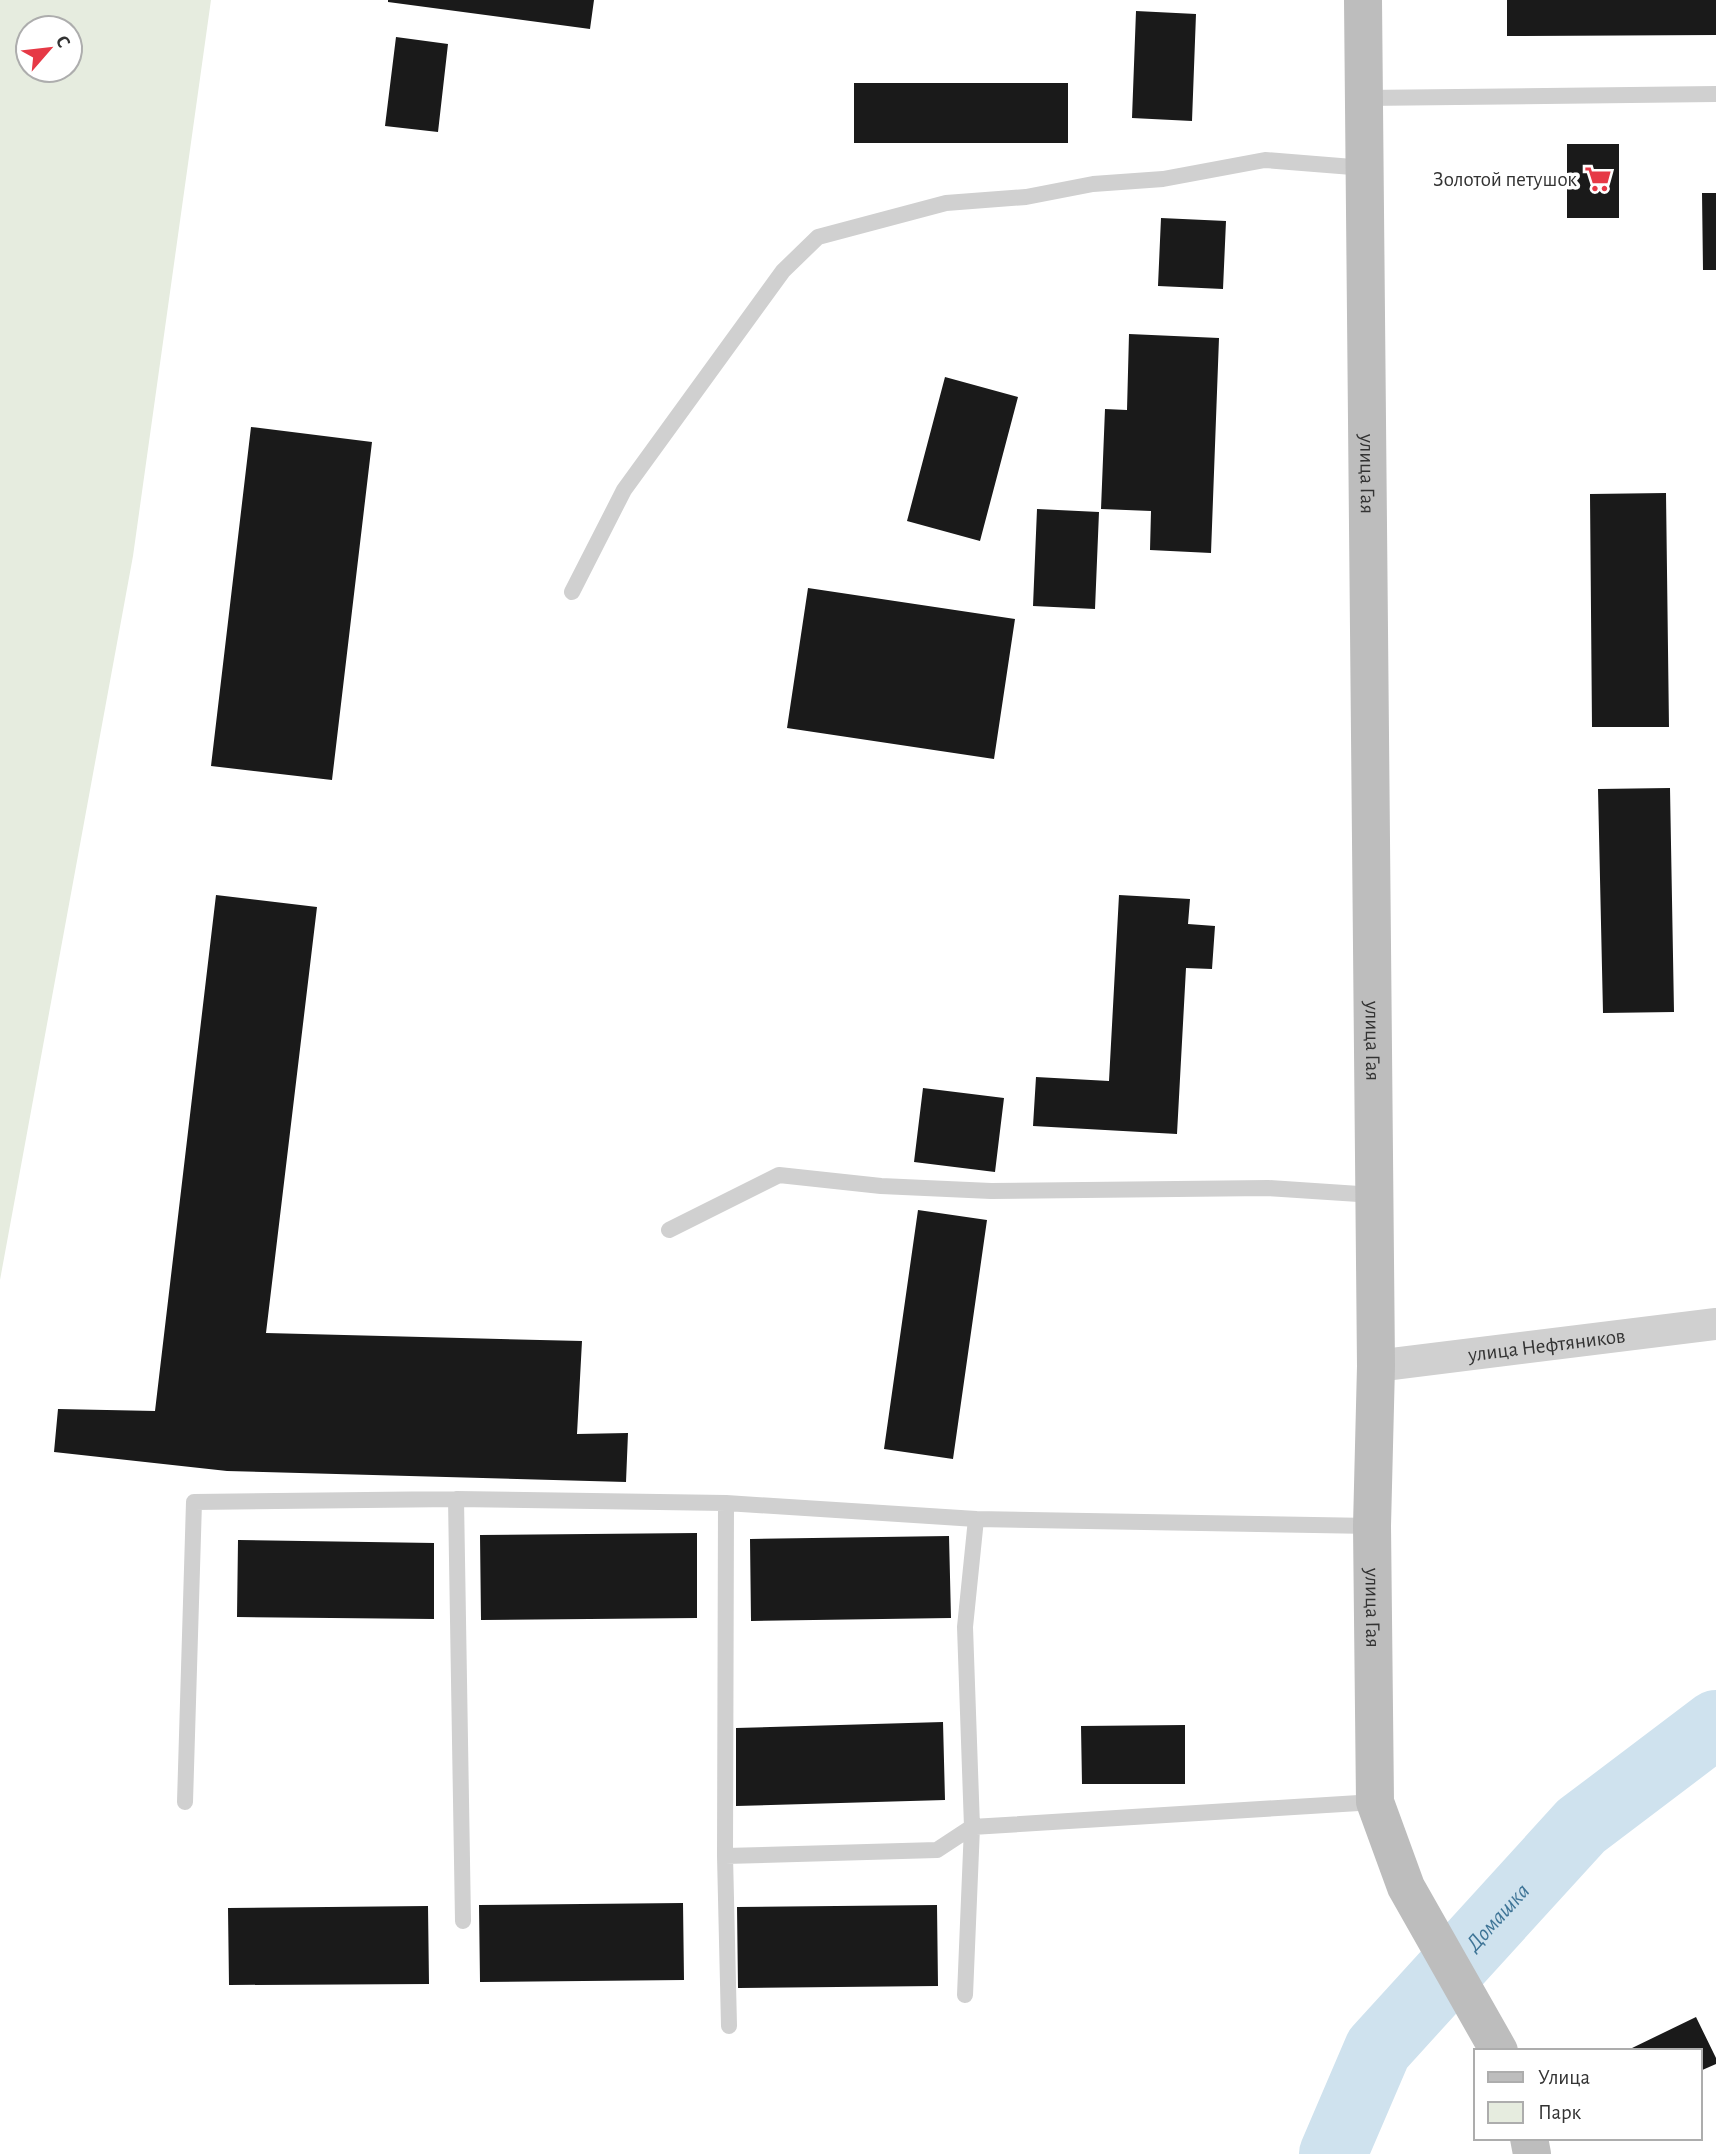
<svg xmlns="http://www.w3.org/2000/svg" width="1716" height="2154" font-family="'Alegreya Sans',sans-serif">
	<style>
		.green { fill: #e6ecdf; fill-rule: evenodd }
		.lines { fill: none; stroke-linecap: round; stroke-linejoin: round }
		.river { stroke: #cfe2ee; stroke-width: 68 }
		.building { fill: #1a1a1a }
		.service { stroke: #d0d0d0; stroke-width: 16 }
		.minor { stroke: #d0d0d0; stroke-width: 32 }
		.secondary { stroke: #bdbdbd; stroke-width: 38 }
		.labels { text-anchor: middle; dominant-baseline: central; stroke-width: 7; stroke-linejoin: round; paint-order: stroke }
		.poi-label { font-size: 21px; fill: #333; stroke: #fff; text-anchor: end }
		.street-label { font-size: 21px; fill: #333; stroke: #fff }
		.water-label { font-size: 23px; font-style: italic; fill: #3f7597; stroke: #fff }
	</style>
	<rect width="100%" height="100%" fill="#fff"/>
	<path class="green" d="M0,0h211l-78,556 -133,724zM28,28h42v42h-42z"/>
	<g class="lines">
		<path class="river" id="s1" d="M1333,2154l45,-105 203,-223 135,-102"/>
	</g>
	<path class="building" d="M388,0h206l-4,29 -202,-27z
		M1507,0h209v35l-209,1z
		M1136,11l60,3 -4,107 -60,-3z
		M396,37l52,7 -10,88 -53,-6z
		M854,83h214v60h-214z
		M1567,144h52v74h-52z
		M1702,193h14v77h-13z
		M1161,218l65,3 -3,68 -65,-3z
		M1129,334l90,4 -8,215 -61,-3 1,-39 -50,-2 4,-100 22,1z
		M945,377l73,20 -38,144 -73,-20z
		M251,427l121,15 -40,338 -121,-14z
		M1666,493l3,234h-77l-2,-233z
		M1037,509l62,3 -4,97 -62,-3z
		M808,588l207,31 -21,140 -207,-31z
		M1670,788l4,224 -71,1 -5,-224z
		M216,895l101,12 -51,426 316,8 -5,93 51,-1 -2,49 -399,-11 -173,-19 4,-43 97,2z
		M1119,895l71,4 -2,25 27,2 -3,43 -26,-1 -9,166 -144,-8 3,-49 73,4z
		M923,1088l81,10 -9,74 -81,-10z
		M918,1210l69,10 -34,239 -69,-10z
		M697,1533v85l-216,2 -1,-85z
		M949,1536l2,82 -200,3 -1,-82z
		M238,1540l196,3v76l-197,-2z
		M943,1722l2,78 -209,6v-78z
		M1185,1725v59h-103l-1,-58z
		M683,1903l1,77 -204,2 -1,-77z
		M937,1905l1,81 -200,2 -1,-81z
		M428,1906l1,78 -200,1 -1,-77z
		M1696,2017l20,41v6l-16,7v-20h-69l-1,-2z"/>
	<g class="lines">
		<path class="service" d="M1364,98l352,-4
			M572,592l52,-102 159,-219 35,-34 128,-34 80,-6 67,-13 70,-5 102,-19 100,8
			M669,1230l110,-55 102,11 110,5 277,-3 106,7
			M456,1499l7,422
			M726,1503l-1,353 4,170
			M185,1802l9,-300 262,-3 270,4 250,16 396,7
			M725,1856l212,-6 35,-23 403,-25
			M965,1995l7,-168 -7,-200 11,-108"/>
		<path class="minor" id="s2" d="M1376,1366l340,-42"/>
		<g class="secondary">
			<path id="s3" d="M1363,0l13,1366 -4,160 3,276 31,85 93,164"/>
			<path d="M1529,2138l3,16"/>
		</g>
	</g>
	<defs>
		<symbol id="supermarket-bare" viewBox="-9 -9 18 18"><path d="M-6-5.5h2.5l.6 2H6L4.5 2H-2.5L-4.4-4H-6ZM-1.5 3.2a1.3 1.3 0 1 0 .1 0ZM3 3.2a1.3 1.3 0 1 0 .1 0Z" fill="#e63946" stroke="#fff" stroke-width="2.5" paint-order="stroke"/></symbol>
	</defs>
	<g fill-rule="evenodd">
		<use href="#supermarket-bare" x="1579" y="160" width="38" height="38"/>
	</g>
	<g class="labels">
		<g class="poi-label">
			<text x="1577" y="179">Золотой петушок</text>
		</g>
		<g class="street-label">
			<text stroke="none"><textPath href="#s3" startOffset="474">улица Гая</textPath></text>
			<text stroke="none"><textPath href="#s3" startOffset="1041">улица Гая</textPath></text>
			<text stroke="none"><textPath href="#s2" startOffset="172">улица Нефтяников</textPath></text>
			<text stroke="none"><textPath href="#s3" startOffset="1608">улица Гая</textPath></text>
		</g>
		<g class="water-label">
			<text stroke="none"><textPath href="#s1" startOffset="292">Домашка</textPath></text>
		</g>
	</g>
	<rect x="1474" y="2049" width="228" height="91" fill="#ffffff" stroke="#adadad" stroke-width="2"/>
	<rect x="1488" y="2072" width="35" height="10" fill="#bdbdbd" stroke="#adadad" stroke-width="2"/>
	<text x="1538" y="2084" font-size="21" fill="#333333">Улица</text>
	<rect x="1488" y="2102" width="35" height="21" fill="#e6ecdf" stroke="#adadad" stroke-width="2"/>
	<text x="1538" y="2119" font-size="21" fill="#333333">Парк</text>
	<g transform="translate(49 49) rotate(62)"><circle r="33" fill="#ffffff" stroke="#adadad" stroke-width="2"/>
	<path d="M0-5L12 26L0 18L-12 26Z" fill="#e63946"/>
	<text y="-10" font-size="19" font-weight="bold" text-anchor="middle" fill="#333333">С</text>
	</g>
</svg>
